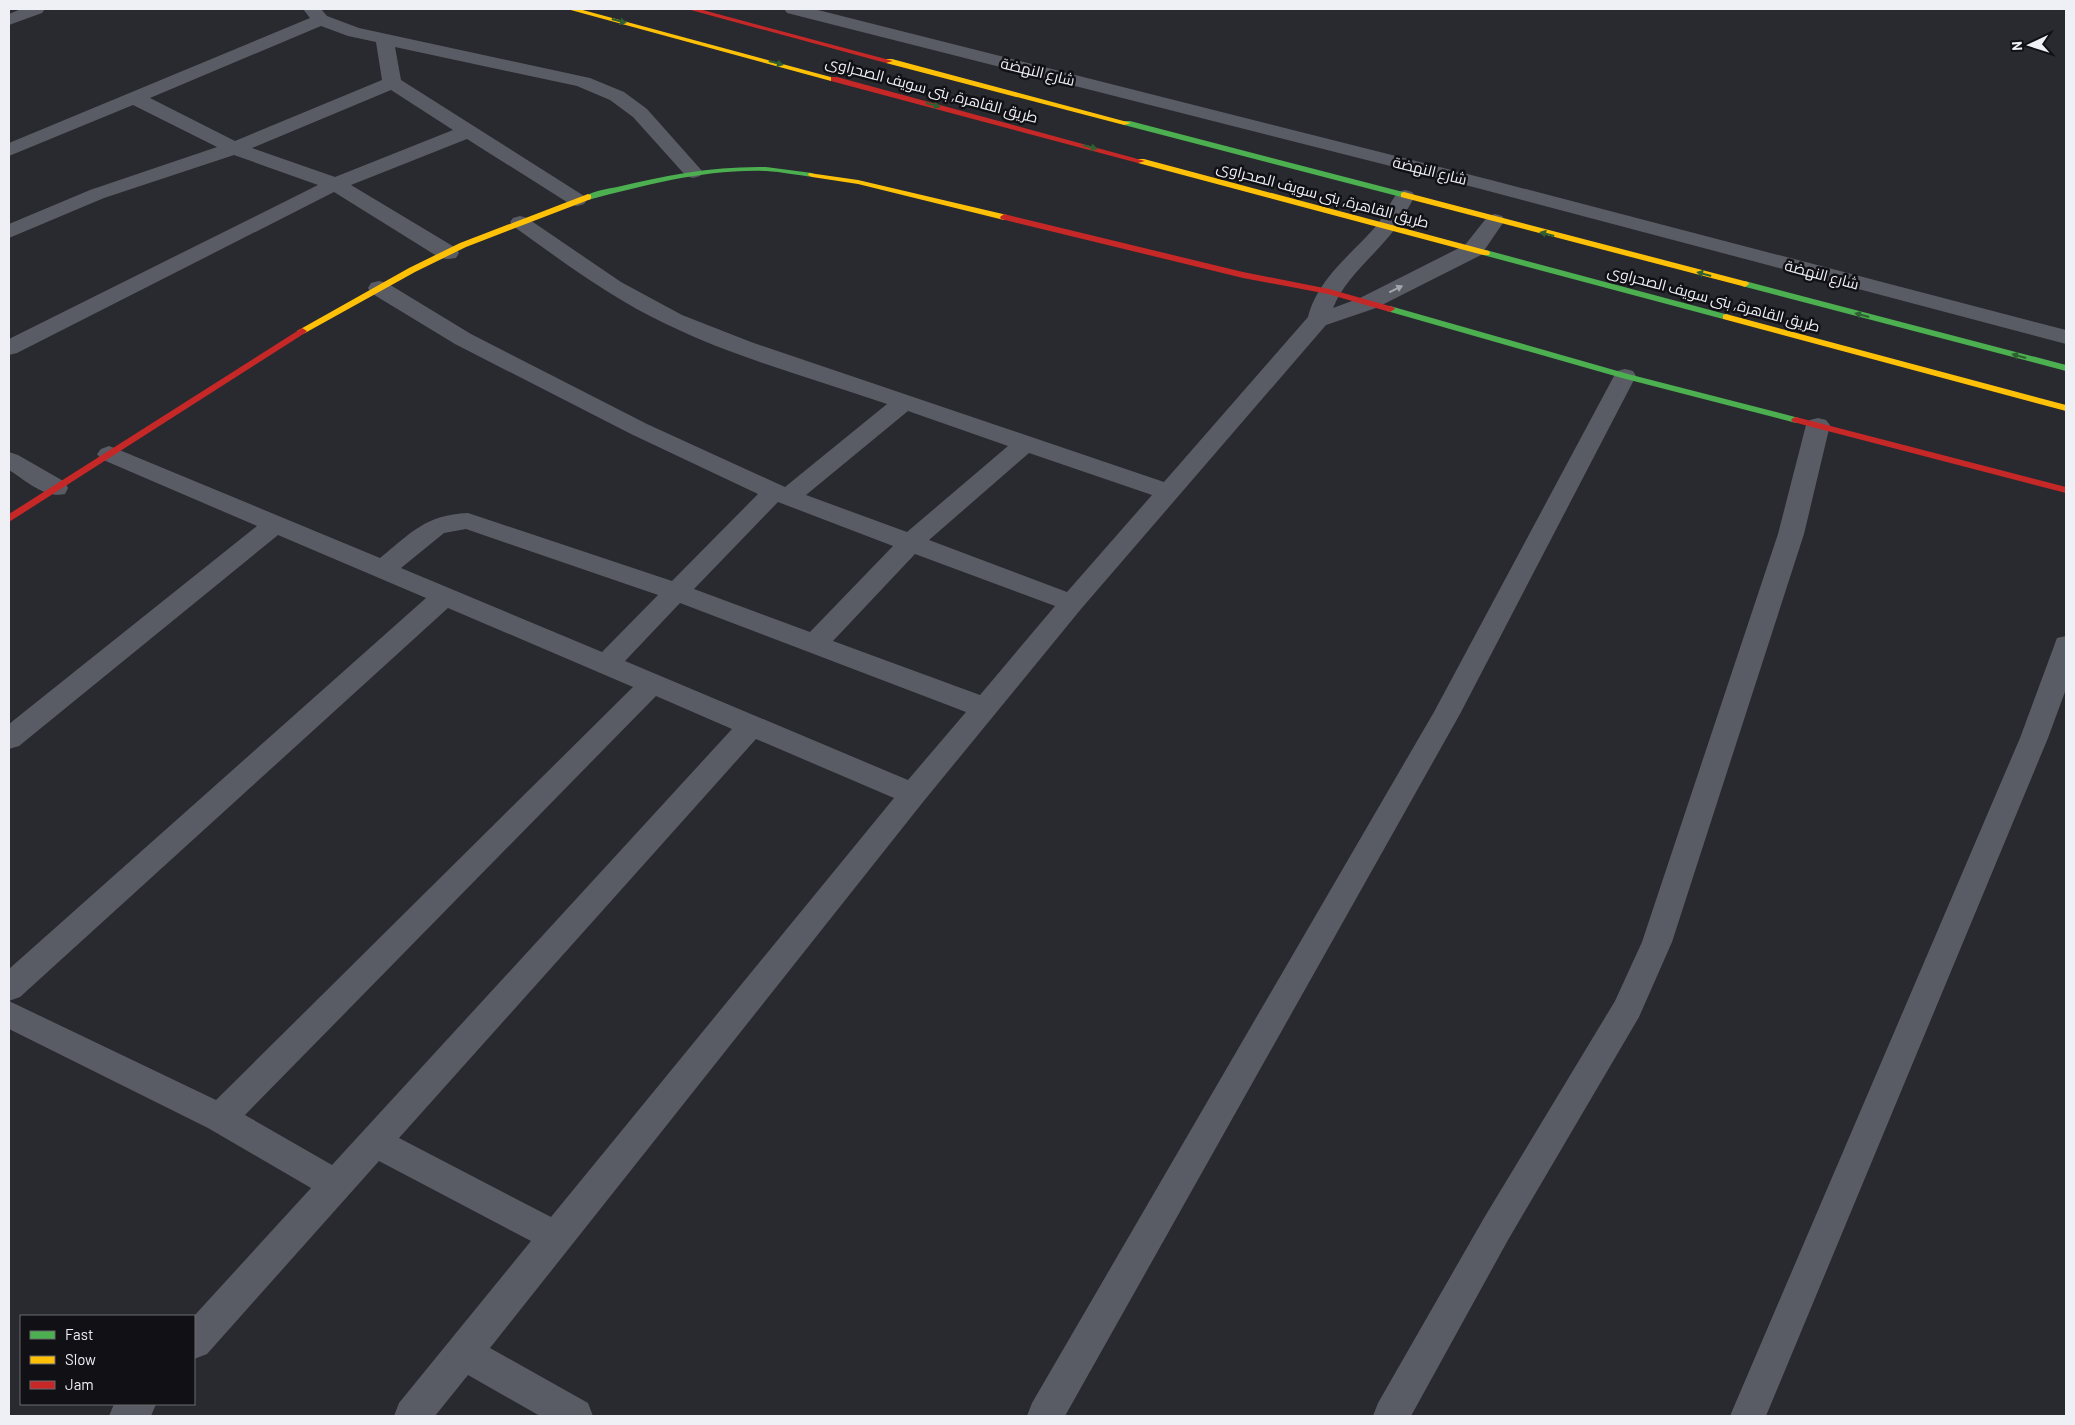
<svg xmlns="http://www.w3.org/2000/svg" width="2075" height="1425" font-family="Barlow,Cairo,sans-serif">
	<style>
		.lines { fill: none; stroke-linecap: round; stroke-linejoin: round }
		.street { fill: #5a5c65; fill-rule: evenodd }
		.fast { fill: #4caf50; fill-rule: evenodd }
		.slow { fill: #ffc107; fill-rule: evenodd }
		.jam { fill: #c62828; fill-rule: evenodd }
		.oneway { fill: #2e6032 }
		.oneway2 { fill: #a4a6ae }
		.labels { text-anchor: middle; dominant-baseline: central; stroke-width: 5; stroke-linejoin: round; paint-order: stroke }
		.far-street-label { font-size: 15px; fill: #eff0f6; stroke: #111115 }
	</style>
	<rect width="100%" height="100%" fill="#292a2f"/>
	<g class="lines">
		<path class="street" d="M21,9h24l-3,4 -33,12v-11z
			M303,9h18l6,7 32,12 231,50 34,14 23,17 56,63 -3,4 -7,2 -7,-2 -53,-59 -23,-17 -33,-14 -182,-39 6,33 183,116 3,4 -3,4 -7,2 -7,-2 -103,-65 -116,46 105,63 3,5 -3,5 -8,1 -8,-1 -106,-66 -317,161 -8,2v-16l309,-154 -84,-30 -130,43 -95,40v-14l81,-34 127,-43 -84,-42 -124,51v-13l301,-125zM321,26l27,10 28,6 6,38 -147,61 -85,-43zM391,90l62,40 -118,47 -83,-29z
			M784,9h30l677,171 575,150v14l-589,-156 -690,-175z
			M1405,190l7,2 3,4c-9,16 -17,31 -30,45 -18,21 -41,40 -52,67l27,-10 105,-53 23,-29 7,-2 7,2 3,4 -24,35 -105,53 -50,17 -245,284 -158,193 -433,546 98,55 5,13h-53l-72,-41 -33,41h-41l5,-13 132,-162 -152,-80 -172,193 -13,5v-43l117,-128 -103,-60 -199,-99v-60l417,-371 -148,-63 -259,211 -10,3v-25l248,-198 -156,-67 -4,-5 4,-5 8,-3 8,3 263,109c31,-25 45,-43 88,-45l204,68 86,-87 -127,-60 -176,-90 -84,-51 -3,-5 3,-5 8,-2 8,2 84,51 176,90 138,63 102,-83c-73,-25 -151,-46 -221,-80 -55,-26 -104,-63 -153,-98l-3,-4 3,-4 7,-2 7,2 94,64 61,33 69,27 413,140 144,-165c10,-39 44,-63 69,-92 8,-10 13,-23 21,-33zM908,411l100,35 -101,86 -101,-37zM1029,453l123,42 -85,97 -138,-52zM778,502l115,44 -83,86 -116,-43zM466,529l192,66 -56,57 -201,-84 43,-35zM915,554l140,52 -75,89 -147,-54zM680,603l286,109 -58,68 -283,-119zM448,608l185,79 -417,413 -207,-99 11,-4zM656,696l76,33 -400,436 -87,-50zM756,739l138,59 -343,419 -152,-79z
			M1625,369l8,2 3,5 -176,338 -395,702h-38l5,-13 402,-691 180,-336 3,-5z
			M1818,418l8,2 4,5 -26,109 -132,408 -33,75 -131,223 -97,176h-38l5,-13 106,-185 131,-217 27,-59 136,-408 28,-109 4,-5z
			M9,452l9,3 47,27 3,6 -3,6c-20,5 -40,-14 -56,-24z
			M2066,636v53l-18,49 -282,678h-36l290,-678 37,-100z
			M114,1404h42l-5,12h-42z"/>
		<path class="fast" d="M1124,121h6l277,72 1,2 -1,2h-6l-277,-72z
			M766,167l46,6 4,2 -4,2c-15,-2 -30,-5 -46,-6 -61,-2 -120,14 -178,29l-4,-3c8,-6 23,-8 33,-10 49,-12 98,-21 149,-20z
			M1486,250l243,65 2,2 -2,2h-6l-240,-64v-4z
			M1745,281l321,84v6l-324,-85 -1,-2z
			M1390,306l238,68 171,44 2,2 -5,3 -174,-45 -235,-67v-4z"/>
		<path class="slow" d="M567,9h12l259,70 -7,2z
			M886,59h6l239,64 -7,2 -238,-62z
			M1138,159h6l345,92 1,2 -1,2h-6l-345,-92z
			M809,173l49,7 149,35 1,2 -4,3 -146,-36 -46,-7 -4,-2z
			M1404,192l344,90 1,2 -4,3 -3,-1 -341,-89v-4z
			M588,194l3,1v4l-125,48 -51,25 -110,61 -3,1 -5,-3 112,-63 51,-25z
			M1726,314l340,91v6l-343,-92v-4z"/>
		<path class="jam" d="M687,9h12l194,52 -7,2z
			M831,77h6l308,84 -7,2 -307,-82z
			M1004,214l239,58 86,17 64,18 2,2 -5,3 -62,-18 -85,-16 -242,-59 -1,-2z
			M302,328l5,3 -2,2 -296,189v-8z
			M1796,417l270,70v6l-273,-71 -2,-2 2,-2z"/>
	</g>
	<defs><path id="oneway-solid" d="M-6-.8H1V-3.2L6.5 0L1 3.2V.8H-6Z" transform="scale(1.25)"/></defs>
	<g class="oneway">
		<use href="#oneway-solid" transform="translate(619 21) rotate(15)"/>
		<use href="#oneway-solid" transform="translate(776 63) rotate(15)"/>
		<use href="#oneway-solid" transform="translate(933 105) rotate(15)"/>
		<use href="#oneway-solid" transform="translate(1090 147) rotate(15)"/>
		<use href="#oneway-solid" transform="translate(1547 234) rotate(-165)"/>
		<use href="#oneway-solid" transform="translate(1704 274) rotate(-165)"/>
		<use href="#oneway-solid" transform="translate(1862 315) rotate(-165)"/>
		<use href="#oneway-solid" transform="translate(2019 356) rotate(-165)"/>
	</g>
	<use class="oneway2" href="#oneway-solid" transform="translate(1396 289) rotate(-26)"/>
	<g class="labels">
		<g class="far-street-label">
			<text transform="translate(1038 71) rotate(14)">شارع النهضة</text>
			<text transform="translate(932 89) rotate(15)">طريق القاهرة, بنى سويف الصحراوى</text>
			<text transform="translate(1430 170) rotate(14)">شارع النهضة</text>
			<text transform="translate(1323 194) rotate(15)">طريق القاهرة, بنى سويف الصحراوى</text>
			<text transform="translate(1822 274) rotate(15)">شارع النهضة</text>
			<text transform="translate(1714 298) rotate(15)">طريق القاهرة, بنى سويف الصحراوى</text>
		</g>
	</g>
	<rect width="2075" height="1425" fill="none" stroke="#eff0f6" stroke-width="20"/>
	<rect x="20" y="1315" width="175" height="90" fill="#111115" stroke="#6a6a6f"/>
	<rect x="30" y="1331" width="25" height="8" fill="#4caf50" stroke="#6a6a6f"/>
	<text x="65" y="1340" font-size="15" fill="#eff0f6">Fast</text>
	<rect x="30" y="1356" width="25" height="8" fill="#ffc107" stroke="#6a6a6f"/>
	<text x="65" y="1365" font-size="15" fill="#eff0f6">Slow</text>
	<rect x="30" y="1381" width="25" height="8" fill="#c62828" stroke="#6a6a6f"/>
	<text x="65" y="1390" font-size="15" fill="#eff0f6">Jam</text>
	<g transform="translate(2030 45) rotate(266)" stroke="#111115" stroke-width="4" paint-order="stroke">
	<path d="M0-4L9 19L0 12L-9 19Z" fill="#eff0f6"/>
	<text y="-8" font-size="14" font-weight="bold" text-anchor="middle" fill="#eff0f6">N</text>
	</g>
</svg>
